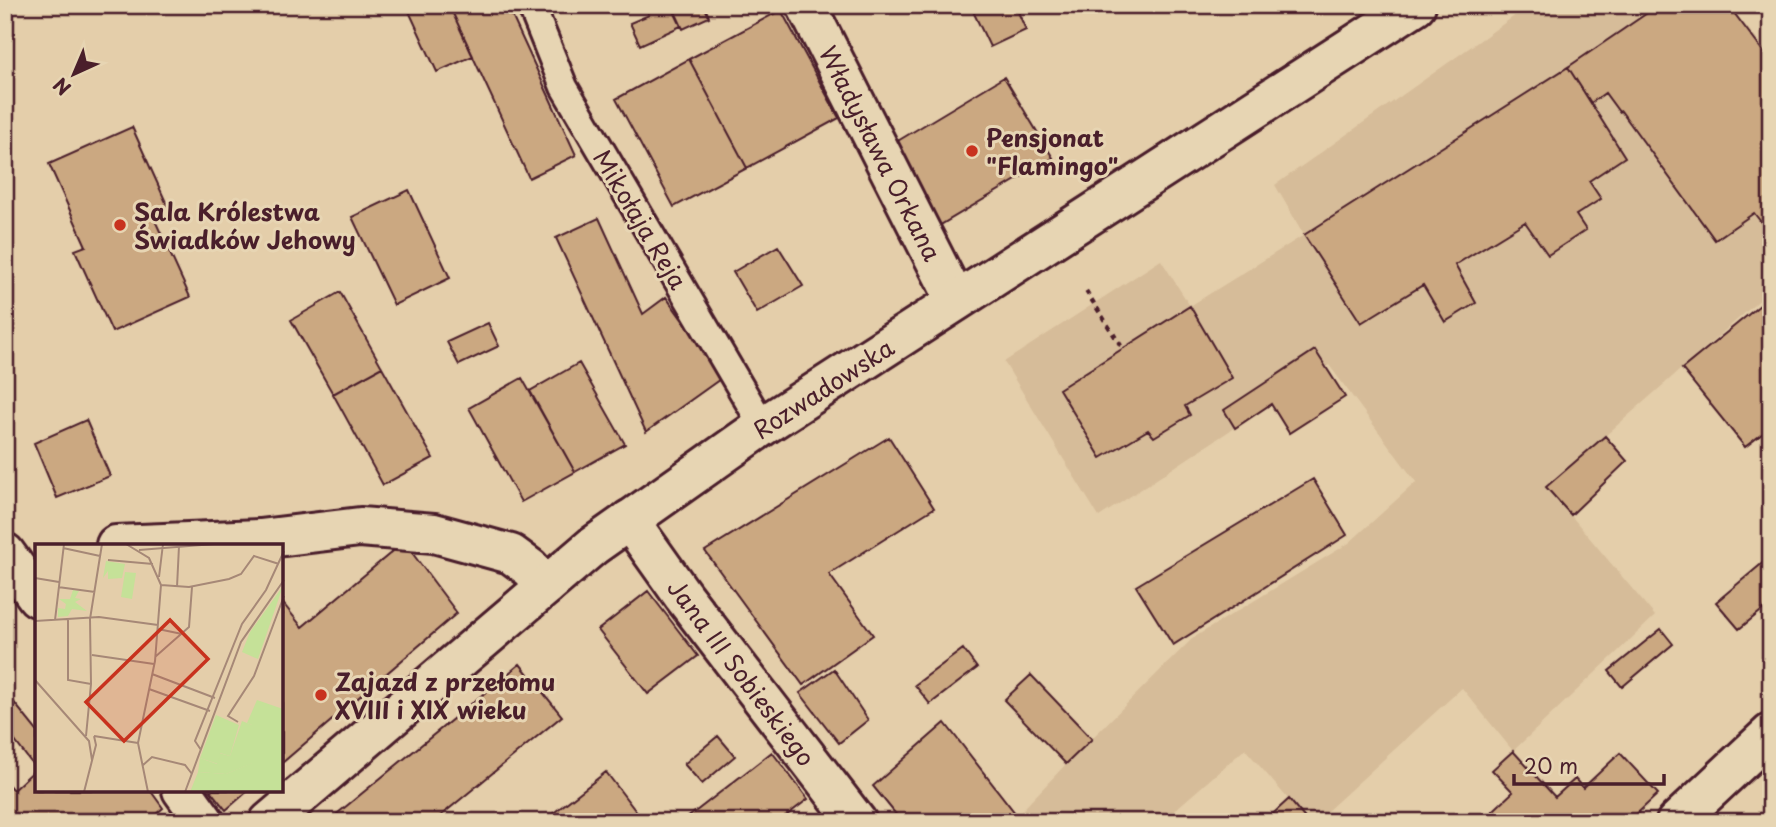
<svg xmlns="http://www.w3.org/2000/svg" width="1776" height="827" font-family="'Playpen Sans',sans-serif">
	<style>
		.built { fill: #d6bc99 }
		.building { fill: #cba881; stroke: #4a1f2b; stroke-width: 2 }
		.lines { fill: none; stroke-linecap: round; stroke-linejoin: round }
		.service-casing { stroke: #4a1f2b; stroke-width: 32 }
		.minor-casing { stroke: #4a1f2b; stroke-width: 44 }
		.tertiary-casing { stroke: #4a1f2b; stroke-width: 44 }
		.path { stroke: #4a1f2b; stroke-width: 4.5; stroke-dasharray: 5 5; stroke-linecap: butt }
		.service { stroke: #e7d5b3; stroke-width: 26 }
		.minor { stroke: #e7d5b3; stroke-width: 38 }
		.tertiary { stroke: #e7d5b3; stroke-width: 38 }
		.poi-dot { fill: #c8321e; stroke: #e7d5b3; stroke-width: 2.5 }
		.labels { text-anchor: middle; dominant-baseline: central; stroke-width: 6; stroke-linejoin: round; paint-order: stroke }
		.poi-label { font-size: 24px; font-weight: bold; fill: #4a1f2b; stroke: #e7d5b3; text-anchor: start }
		.street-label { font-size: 24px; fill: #4a1f2b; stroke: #e7d5b3 }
		.inset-road { fill: none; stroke: #a68877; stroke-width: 2 }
		.view { fill: #c8321e; fill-opacity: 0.15; stroke: #c8321e; stroke-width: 3.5 }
		.inset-edge { fill: none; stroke: #4a1f2b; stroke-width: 3.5 }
	</style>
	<rect width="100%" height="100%" fill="#e4ceaa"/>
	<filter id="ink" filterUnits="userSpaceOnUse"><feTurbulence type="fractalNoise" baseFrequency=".0143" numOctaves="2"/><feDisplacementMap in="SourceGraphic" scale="14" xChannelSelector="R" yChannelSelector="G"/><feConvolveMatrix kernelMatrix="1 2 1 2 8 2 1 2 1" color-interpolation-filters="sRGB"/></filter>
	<g filter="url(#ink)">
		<path class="built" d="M1530,5h199l42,52v233l-224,197 108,129 -142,135 -51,-63 -147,134h-7l-63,-73 -84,73h-150l55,-58 127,-126 156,-95 67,-61 -87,-117 -230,152 -95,-155 157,-102 29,46 114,-71 -29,-50z"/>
		<path class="building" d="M411,5h38l24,51 -36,16 -30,-65z
			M449,5h58l69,150 -47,23z
			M644,5h27l10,21 -41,19 -10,-22 19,-8z
			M672,5h32l5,12 -26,12z
			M970,5h45l11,25 -36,17z
			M1659,5h69l43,57v173l-17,-22 -39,27 -94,-129 -2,1 -14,-19 -14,10 -23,-36z
			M781,10l58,108 -92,50 -58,-109z
			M689,59l58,109 -73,39 -58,-108z
			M1568,67l57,90 -36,24 12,18 -25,16 10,15 -38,25 -23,-33 -70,43 21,38 -31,19 -22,-37 -62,38 -57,-88z
			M1004,77l49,81 -116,69 -46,-82z
			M132,127l37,82 -16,7 37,81 -78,35 -37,-82 11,-4 -37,-82z
			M409,190l41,88 -56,27 -42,-88z
			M599,218l44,96 23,-17 57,80 -77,55 -90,-194z
			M778,246l25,40 -46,27 -24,-41z
			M340,292l42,75 -49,27 -42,-74z
			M1771,296v131l-26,20 -63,-78z
			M1190,306l42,72 -47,28 5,9 -36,22 -6,-7 -47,28 -42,-69z
			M488,323l11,23 -40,19 -12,-23z
			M1315,350l30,47 -56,36 -18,-29 -36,24 -11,-18z
			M579,363l46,81 -50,28 -45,-81z
			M382,367l51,91 -50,27 -50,-91z
			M522,378l53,94 -54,30 -52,-94z
			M86,420l24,56 -53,22 -23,-55z
			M1605,436l22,25 -56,54 -25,-28z
			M889,437l45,71 -105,66 44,61 -70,50 -98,-134z
			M1313,479l34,56 -174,110 -37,-59z
			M404,542l53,71 -175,150v-161l20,25z
			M1771,556v47l-32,26 -23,-27z
			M648,591l50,65 -50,38 -50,-64z
			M1661,629l12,15 -51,43 -13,-16z
			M963,649l14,19 -47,36 -15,-19z
			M520,664l42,52 -129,106h-106z
			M834,669l34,51 -29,23 -39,-50z
			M1031,675l61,64 -26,25 -62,-64z
			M12,700l25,31v59h113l13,18 -16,14h-142v-41l8,9 23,-21 -31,-41v-23z
			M945,723l70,90 -8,9h-105l-29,-36z
			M718,736l17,20 -33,28 -18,-20z
			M1513,751l42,46 20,-18 8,9 37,-35 38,41 -30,28h-147l32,-30 -21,-22z
			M772,752l36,47 -30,23h-96z
			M606,772l38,50h-102z
			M210,790h39l-23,20z
			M1289,799l19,23h-44z"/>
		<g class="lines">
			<defs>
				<path id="service" d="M531,5l33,82 199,339"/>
				<path id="minor" d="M806,5l150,296
					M629,520l54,76 174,226
					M116,545l144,-6 100,-12 74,6 77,21 19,14 16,18
					M5,553l32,44
					M182,790l23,32
					M1676,822l95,-89"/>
				<path id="tertiary" d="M269,822l324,-276 170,-120 653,-421"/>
			</defs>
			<use href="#service" class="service-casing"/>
			<use href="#minor" class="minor-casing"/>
			<use href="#tertiary" class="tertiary-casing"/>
			<path class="path" d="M1086,291l37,58"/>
			<use href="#service" class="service"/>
			<use href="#minor" class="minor"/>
			<use href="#tertiary" class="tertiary"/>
		</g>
	</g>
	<g class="poi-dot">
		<circle cx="972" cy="151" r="7"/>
		<circle cx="120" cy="225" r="7"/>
		<circle cx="321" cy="695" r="7"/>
	</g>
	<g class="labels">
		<g class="poi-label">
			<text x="986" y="137">Pensjonat<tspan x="986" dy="28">"Flamingo"</tspan></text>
			<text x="134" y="211">Sala Królestwa<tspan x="134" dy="28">Świadków Jehowy</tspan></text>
			<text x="335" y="681">Zajazd z przełomu<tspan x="335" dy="28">XVIII i XIX wieku</tspan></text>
		</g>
		<g class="street-label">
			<text transform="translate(881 153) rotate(63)">Władysława Orkana</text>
			<text transform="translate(641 219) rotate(59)">Mikołaja Reja</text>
			<text transform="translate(823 388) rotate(-33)">Rozwadowska</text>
			<text transform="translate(742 672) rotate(53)">Jana III Sobieskiego</text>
		</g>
	</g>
	<g transform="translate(35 544)">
		<rect width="248" height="248" fill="#e4ceaa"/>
		<path d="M71,17l19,3 -3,14 -14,1v-8l-5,7zM90,28l11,1 -4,26 -11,-2zM248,42l-25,73 -16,-7 8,-20zM38,46l6,1 -4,7 6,1 -6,3 12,9 -15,-2 -4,7 -10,1v-9l7,1 1,-5 -7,-5h11zM207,177l10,4 1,38 -27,11 -28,-2 2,-14 17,6 2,-11 11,3z" fill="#c5e198"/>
		<path d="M222,156l26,9v83h-93l8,-20 28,2 26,-11v-38l-5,-2zM181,171l23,10 -9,31 -10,-3 -2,11 -18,-6z" fill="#c5e198"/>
		<path class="inset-road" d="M91,0l23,14 12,27 -6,76 -17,82 10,49M28,4l37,8M104,6l75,-6M73,16l45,4M124,33l4,-33M0,34l24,4M126,41l28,2 40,-8 12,-5 13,-18 25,8M23,43l37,5M142,43l2,-41M33,74v62l23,4M20,76l9,-76M0,77l64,-4 59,8M123,85l24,5M57,111l62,9M120,113l34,-30 3,-40M117,130l63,24M0,136l54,61 3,19M114,145l61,22M203,178l-10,-6 26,-40 30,-80M51,192l5,-52 -1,-65 12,-75M59,192l44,7M166,206l-6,-9 47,-117 24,-34 18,-39M107,222l10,-9 33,8 7,9M49,248l12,-47 -2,-9M150,248l56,-150 43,-62"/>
		<path class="view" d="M135,76l38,39 -84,82 -38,-39z"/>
		<rect width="248" height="248" class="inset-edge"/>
	</g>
	<rect width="1776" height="827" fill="none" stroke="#e7d5b3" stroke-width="28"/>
	<rect x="14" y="14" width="1748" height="799" fill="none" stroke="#4a1f2b" stroke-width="2.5" filter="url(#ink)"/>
	<g transform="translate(74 74) rotate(224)" stroke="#e7d5b3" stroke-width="5" paint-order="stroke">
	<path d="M0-5L12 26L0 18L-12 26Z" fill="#4a1f2b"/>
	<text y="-10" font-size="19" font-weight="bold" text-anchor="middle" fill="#4a1f2b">N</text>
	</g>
	<path d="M1514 774v10h150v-10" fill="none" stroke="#4a1f2b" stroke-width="3.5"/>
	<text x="1524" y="774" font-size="21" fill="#4a1f2b" stroke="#e7d5b3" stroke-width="5" paint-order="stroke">20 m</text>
</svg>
